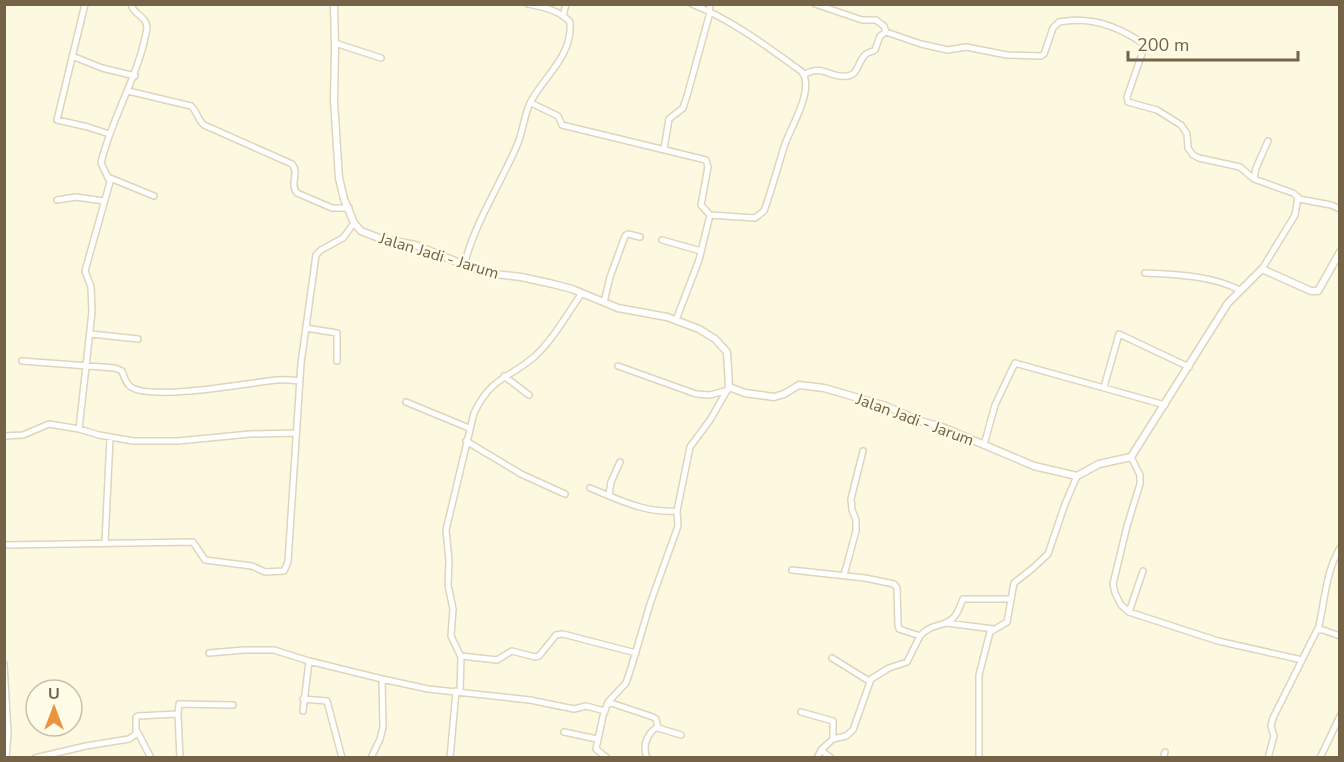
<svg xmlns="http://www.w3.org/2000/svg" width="1344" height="762" font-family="'Nunito Sans',sans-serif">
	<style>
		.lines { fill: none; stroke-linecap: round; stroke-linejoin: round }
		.minor-casing { stroke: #dfd5b9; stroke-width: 8 }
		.tertiary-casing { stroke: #dfd5b9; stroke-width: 9 }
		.minor { stroke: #fff; stroke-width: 5 }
		.tertiary { stroke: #fff; stroke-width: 6 }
		.labels { text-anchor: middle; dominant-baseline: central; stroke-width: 5; stroke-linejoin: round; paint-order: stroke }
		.street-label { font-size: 16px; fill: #756347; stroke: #fffce7 }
	</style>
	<rect width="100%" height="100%" fill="#fdf9e0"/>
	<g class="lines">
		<defs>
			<path id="minor" d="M85,4l-28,116 31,7 21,7
				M815,4l47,16h14l8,6 2,6
				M563,16l3,-12
				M335,43l46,15
				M72,56l30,12 33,8
				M805,74c19,-10 25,5 43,2 11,-2 10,-16 18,-22 3,-2 6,-2 9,-4l5,-14 6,-4 35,12 27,6 18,-3 41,8 34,1 3,-2 9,-26 6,-6c31,-6 61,5 86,23l-18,52 1,5 29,8 24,15 6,9 1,14 5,7 6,3 41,9 14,12 39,14 5,4 -3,18 -33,54
				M128,91l63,15c6,5 6,13 13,19l88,39c8,9 -3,20 5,29l35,15h17
				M531,103l27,13 4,9 144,35 2,7 -7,38 9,10
				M664,149l5,-30 14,-11 4,-12 22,-80 1,-12
				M110,178l44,18
				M1254,179l2,-11 12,-27
				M1299,199l32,6 9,4
				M57,200l19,-3 28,4
				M662,240l39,11
				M464,266c10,-43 37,-82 54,-123 5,-12 6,-27 12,-40 14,-27 43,-47 40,-81 -11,-12 -27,-15 -42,-18
				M1145,273c34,2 64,2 95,17
				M604,302l6,-25 15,-41 3,-2 12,3
				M676,320l23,-60 11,-45 45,3 9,-7c8,-22 14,-45 21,-67 6,-17 31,-57 16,-73 -35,-25 -69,-51 -109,-67
				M306,328l31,5v28
				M91,334l47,5
				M22,361l93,7 7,3c2,6 4,13 9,16 21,14 118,-4 145,-7 8,-1 16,0 24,1
				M618,366l78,28 14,1 18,-5
				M504,376l25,19
				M1104,387l15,-53 70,33
				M406,402l63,26
				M79,429l20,6 34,6h45l72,-7 46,-1
				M4,436l19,-1 26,-11 30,5 13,-117 -1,-25 -6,-16 25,-89 -9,-19c11,-47 38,-87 46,-135 0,-12 -14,-13 -16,-24
				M466,441l55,33 44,20
				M984,445l11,-40 20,-42 150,42
				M1131,457l9,18v9l-13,42 -14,58 2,9 6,12 8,7 89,29 84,19 15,-30h6l17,6
				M590,488c30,12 54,25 87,23
				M609,495l2,-13 9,-20
				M105,542l5,-104
				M4,545l189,-3 12,18 47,6 13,6 19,-1 4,-9 13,-199 15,-108 5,-5 22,-12 11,-15
				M792,570l73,8 29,6 3,4 1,37 1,4 21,7 -13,26 -18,6 -18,11 -18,51 -7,6 -13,3 -12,11 -4,8
				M844,575l12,-44v-11l-4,-10 -1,-11 12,-48
				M1129,612l14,-41
				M947,623l46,6
				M1318,630c7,-28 7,-57 22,-82
				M920,636c12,-14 25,-8 34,-19 5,-5 6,-12 9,-18h48
				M209,653l35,-3h30l35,11
				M461,656l36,4 15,-9 23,6 4,-1 17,-21 7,-1 73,19
				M832,658l37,23
				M4,664l4,69 -2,25
				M460,692l1,-35 -10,-21 2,-27 -5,-24 1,-24 -3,-31 28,-117c18,-37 33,-33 60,-56 19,-17 33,-43 48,-64
				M303,699l24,2 15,57
				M608,702l45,15 3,2 2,9 23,7
				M303,711l6,-50 73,18
				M801,712l32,9v18
				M178,714l2,44
				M137,731l14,27
				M564,732l33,7
				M821,750l10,8
				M35,758l51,-12 43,-7 7,-5v-17l2,-1 40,-2 1,-10 54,1
				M371,758l9,-19 3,-12 -1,-48 46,10 102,11 44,9 12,-3 19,5
				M450,758l6,-67
				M607,758l-11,-9 7,-33 5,-14 18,-19 5,-15 19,-64 28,-78 -1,-15 13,-64 20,-27 19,-33
				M647,758c-5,-12 0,-24 10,-31
				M979,758v-83l11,-43 17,-10 7,-39 19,-15 15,-14 17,-50 12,-28
				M1163,758l2,-6
				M1268,758l6,-22 -3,-10 2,-8 29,-58
				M1320,758l20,-42"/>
			<path id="tertiary" d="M334,4l1,44 -1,53 5,77 5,21 10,24 7,8 18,7 36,7 70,28 36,4 32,7 19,5 46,19 49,9 32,12 16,10 12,13 2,35 16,6 29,4 10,-3 15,-9 25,3 62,18 34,15 22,6 92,39 43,10 22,-12 32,-7 97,-154 34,-34 49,22h7l22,-39"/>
		</defs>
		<use href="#minor" class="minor-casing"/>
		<use href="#tertiary" class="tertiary-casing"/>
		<use href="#minor" class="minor"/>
		<use href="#tertiary" class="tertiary"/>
	</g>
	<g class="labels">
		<g class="street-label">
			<text transform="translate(439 256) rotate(17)">Jalan Jadi - Jarum</text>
			<text transform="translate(915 420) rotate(20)">Jalan Jadi - Jarum</text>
		</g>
	</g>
	<rect width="1344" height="762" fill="none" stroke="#756347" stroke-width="12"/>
	<g transform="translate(54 708)"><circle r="28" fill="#fffce7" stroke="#c8bfa7" stroke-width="1.5"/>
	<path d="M0-4.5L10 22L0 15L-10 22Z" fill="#ed9340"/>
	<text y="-9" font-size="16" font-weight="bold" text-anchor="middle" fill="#756347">U</text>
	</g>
	<path d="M1128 51v9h170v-9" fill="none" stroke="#756347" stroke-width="3"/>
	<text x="1137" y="51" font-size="18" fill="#756347" stroke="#fffce7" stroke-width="4.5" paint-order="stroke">200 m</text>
</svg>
